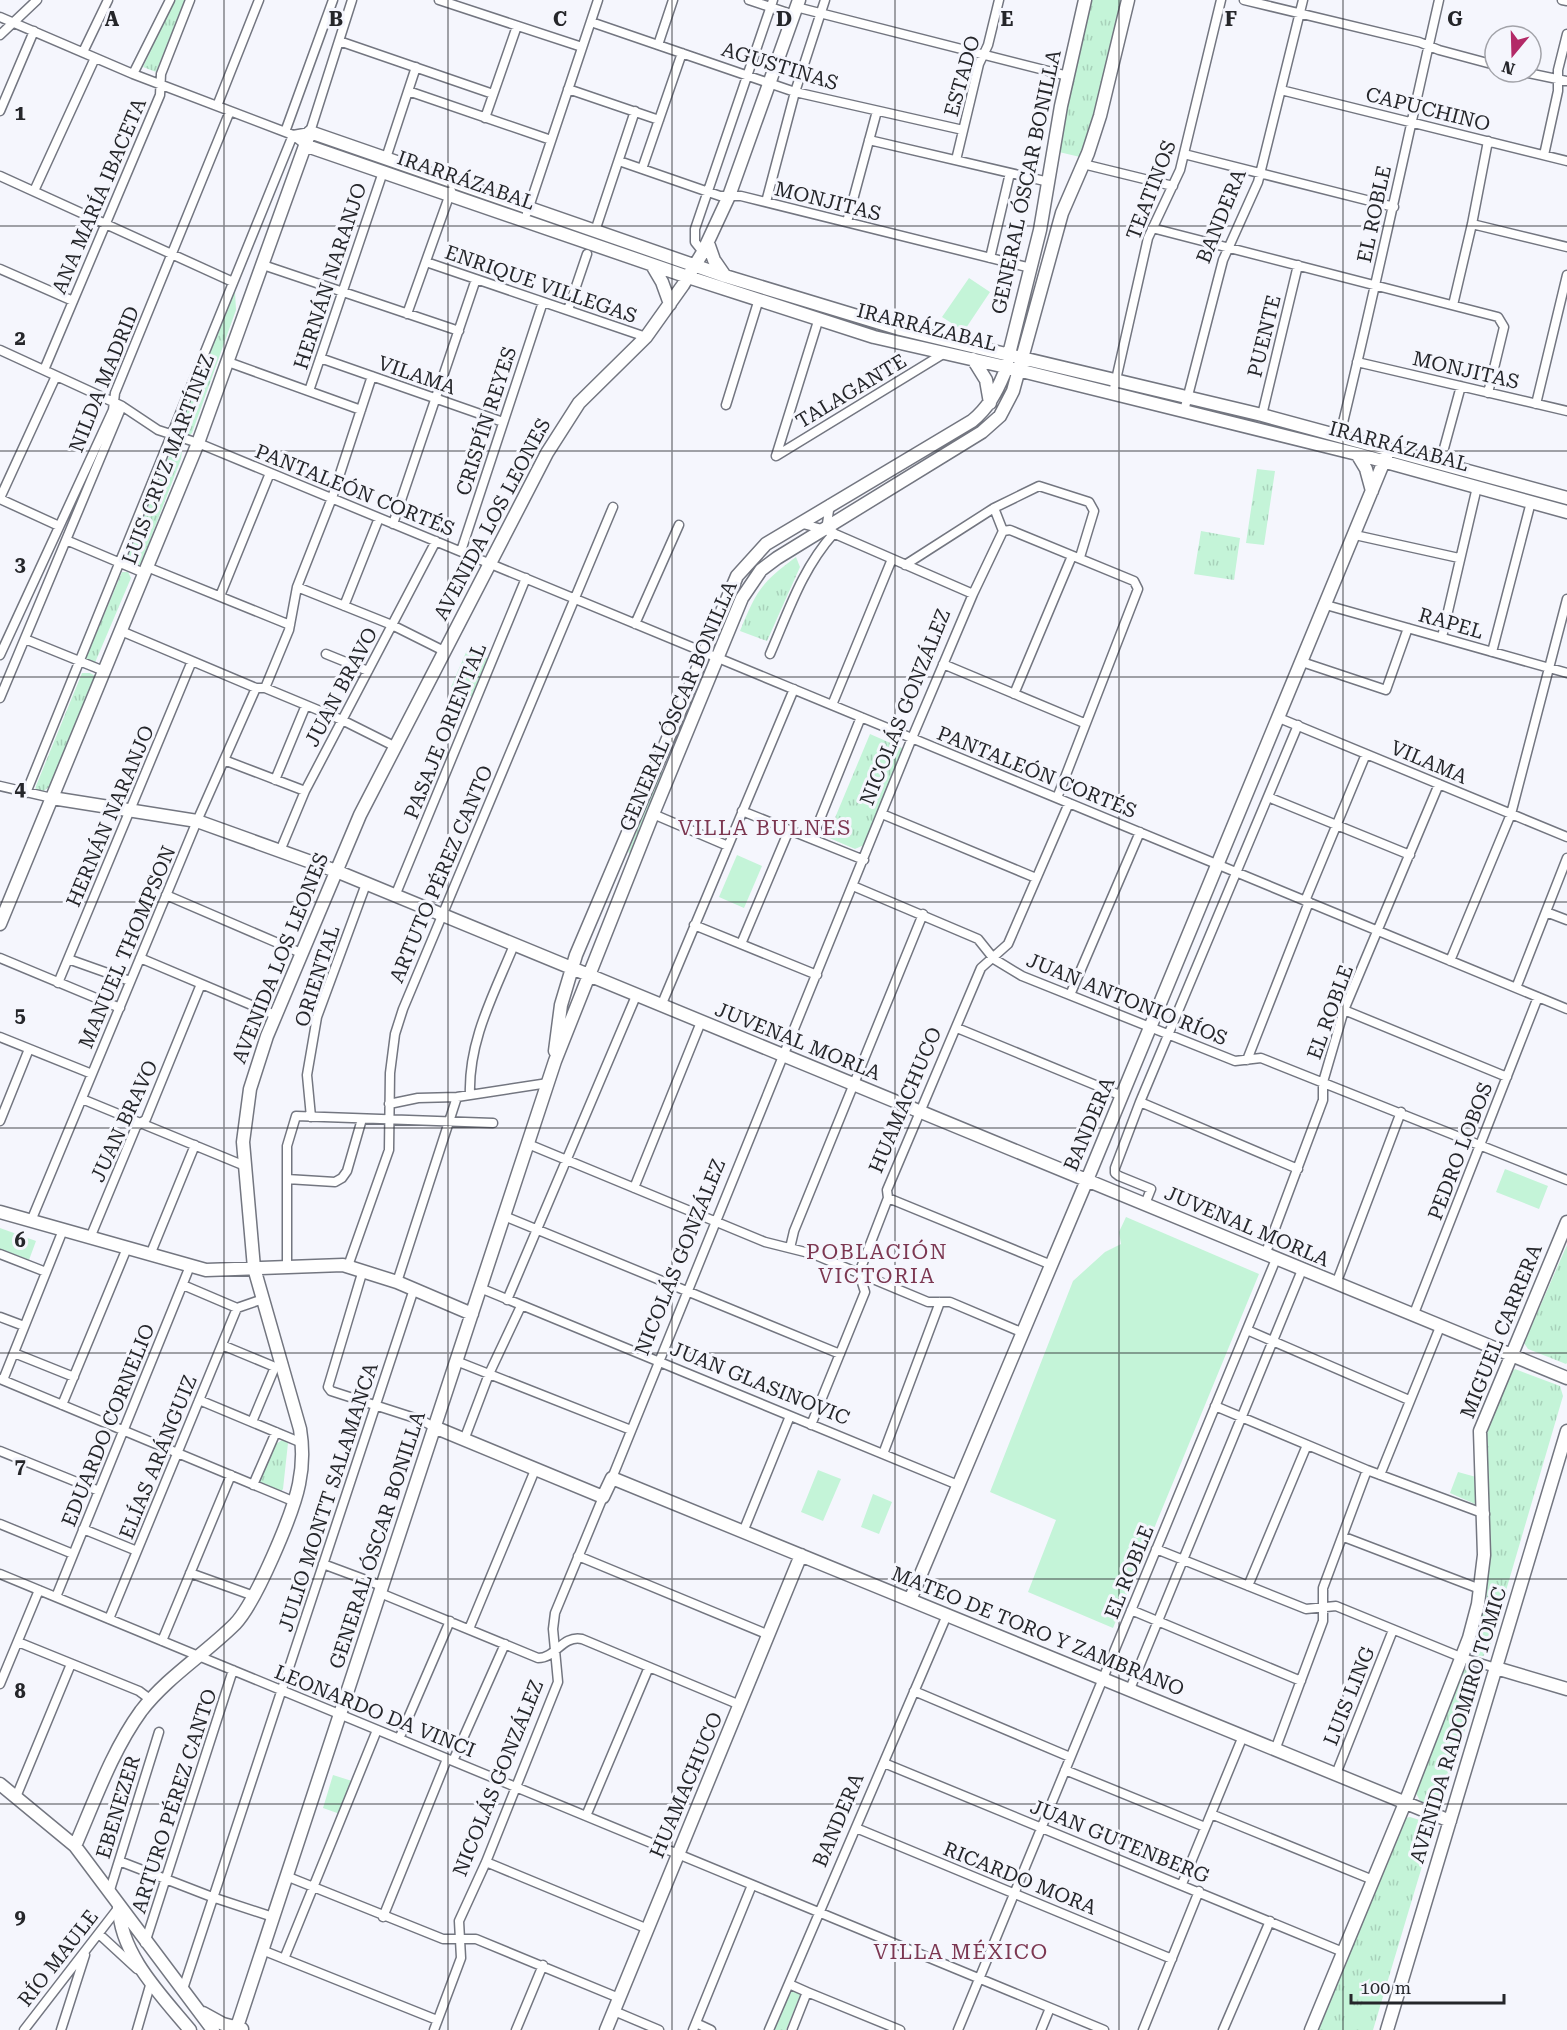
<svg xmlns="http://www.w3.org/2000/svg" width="1567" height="2030" font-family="'Roboto Serif',serif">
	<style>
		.grass { fill: url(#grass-tufts) }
		.garden { fill: #c4f4d8 }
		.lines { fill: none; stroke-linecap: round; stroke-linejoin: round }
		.street-casing { stroke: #737680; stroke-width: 11 }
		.secondary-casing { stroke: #737680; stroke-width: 15 }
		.street { stroke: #fff; stroke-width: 8 }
		.secondary { stroke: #fff; stroke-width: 12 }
		.grid { fill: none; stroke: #25262a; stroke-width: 1.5; stroke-opacity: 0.55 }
		.labels { text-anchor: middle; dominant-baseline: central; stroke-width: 6; stroke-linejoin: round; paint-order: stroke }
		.street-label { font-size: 20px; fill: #25262a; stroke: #f5f6fd }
		.neighbourhood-label { font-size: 21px; letter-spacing: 1.5px; fill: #7c3751; stroke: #f5f6fd }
		.grid-label { font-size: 20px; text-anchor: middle; font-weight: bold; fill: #25262a; stroke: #f5f6fd; stroke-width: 6; stroke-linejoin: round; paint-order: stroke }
	</style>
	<defs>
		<pattern id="grass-tufts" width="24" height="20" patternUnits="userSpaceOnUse" patternTransform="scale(1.5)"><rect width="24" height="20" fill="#c4f4d8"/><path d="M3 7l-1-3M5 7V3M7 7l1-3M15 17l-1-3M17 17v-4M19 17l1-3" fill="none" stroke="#a8d1ba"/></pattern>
	</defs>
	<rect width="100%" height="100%" fill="#f5f6fd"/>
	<path class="grass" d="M174,0h11l-29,72 -13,-5z
		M1092,0h32l-33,135 -11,22 -21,-5 7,-45z
		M235,291l1,19 -44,123 -4,4 -9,-1 -1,-6z
		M173,447l9,4 -1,8 -39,102 -2,4 -7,-1 -5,-8z
		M1257,469l18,2 -11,74 -18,-2z
		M1201,531l39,7 -6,42 -40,-6z
		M796,557l4,10 -33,74 -27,-10c17,-41 21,-48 56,-74z
		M122,572h6l3,6 -37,87 -9,-5z
		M82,673h8l7,4 -48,110 -8,6 -6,-2 1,-5z
		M870,734l34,15 -40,96 -9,4 -28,-12z
		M662,770l1,8 -30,77 -5,-3z
		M1567,1245v118l-1,1 -38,-15 -4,-6z
		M1515,1369l45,17 3,10 -75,256 -5,4 -9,-1 -2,-5 14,-48 3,-39 -4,-124 25,-66z
		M282,1440l6,3 -5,46 -3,4 -22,-10 18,-39z
		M1458,1472l18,5 2,24 -3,3 -25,-11z
		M1468,1668l12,12 -35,115 -13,10 -12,-4 -5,-10 49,-121z
		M1410,1817l16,5 6,11 -59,197h-56l88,-212z
		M792,1989l9,4 -15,37h-14z"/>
	<path class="garden" d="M969,278l21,14 -26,39 -22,-14z
		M467,650l22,9 -16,38 -22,-10z
		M737,855l25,11 -18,42 -25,-11z
		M1505,1169l43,17 -9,23 -43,-17z
		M1126,1217l133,57 -146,354 -85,-36 28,-72 -66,-28 83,-211 32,-29 16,-8 -2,-12z
		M0,1228l36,13 -7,19 -29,-11z
		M818,1470l23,9 -18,42 -22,-9z
		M873,1494l19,8 -13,32 -18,-7z
		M333,1775l19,6 -12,33 -17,-6z"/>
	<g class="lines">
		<defs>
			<path id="street" d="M439,0l143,47
				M749,0l45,15
				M1244,0l175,42 20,8 56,15
				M1562,0l5,1
				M796,7l272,69
				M0,17l133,57 160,61 14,11
				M591,22l204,70 168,38
				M0,35l37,-35
				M339,41l154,53
				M658,45l15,-45
				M83,52l25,-52
				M1523,72l44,9
				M133,74l37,-74
				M568,89l91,31
				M1281,90l286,71
				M408,91l143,49
				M217,106l42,-106
				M0,111l34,-80
				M485,118l32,-92
				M285,132l48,-132
				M293,135l17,-3 42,-132
				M869,140l180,42
				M1184,154l210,53
				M1544,155l14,-64v-21l9,-36
				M386,158l30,-91
				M956,160l23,-96 9,-19 11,-45
				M619,161l101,35h21l290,72
				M1083,164l90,22
				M642,169l40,-116
				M0,176l233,106
				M34,191l61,-133
				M766,202l29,-110 30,-92
				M527,213l71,-213
				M847,222l30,-111
				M1472,224l95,23
				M1152,228l346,89 6,10 -16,66
				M595,231l40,-120
				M703,252l-8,-10v-13l78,-229
				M990,258l20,-85
				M426,262l220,75
				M263,265l196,66
				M0,269l73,32
				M1453,305l19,-81 16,-83
				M568,310l19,-56
				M407,314l44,-123
				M0,350l122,56 36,24 40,13 1369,566
				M320,358l183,64
				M228,362l133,48
				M1357,362l210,49
				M44,370l116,-275 1,-21 29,-74
				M309,391l74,-219
				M1113,393l35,-155 32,-68 41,-170
				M1536,404l31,-129
				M726,405l33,-106
				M1184,411l39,-151 35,-78 45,-182
				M1262,415l36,-150
				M1340,435c35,-144 66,-290 99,-435
				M776,456l167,-102
				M776,456l43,-138
				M1440,463l21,-77
				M0,498l56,-122
				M0,499l59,27
				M994,508l9,23
				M799,523l27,7 4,-26
				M393,524l83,-245
				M826,530l147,64
				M1003,531l7,-1 124,51 4,8 -81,209
				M1355,535l104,23
				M66,540l78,33
				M461,551l82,-249
				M905,565l89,-57 45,-22 50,16 5,9 -14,46
				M147,567l143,58
				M297,587l95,38 52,26
				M220,596l50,-123
				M1326,605l241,68
				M344,606l35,-88
				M635,624l44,-99
				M121,631l135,57h9l77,32 52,26
				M1442,637l35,-150
				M25,639l79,32
				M1492,652l39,-150
				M326,654l42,17
				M770,654c19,-44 32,-85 64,-121
				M0,655l113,-245 2,-17 115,-282
				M1302,662l84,28 22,-62
				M943,664l141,59
				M265,688l24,-58 8,-43 35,-89 40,-122
				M1014,694l58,-138
				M0,698l122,-292
				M832,705l60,-146
				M1279,718l288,119
				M224,760l81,31
				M275,780l31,-75
				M0,786l52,12
				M26,793l267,-658
				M1268,797l142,58
				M742,811l122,49
				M653,814l75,32
				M882,814l154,64
				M812,839l49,-122
				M280,851l25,-60 131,-250
				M853,886l125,53 16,20 28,17 213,85 26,-3 306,122
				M166,895l135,58
				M395,896l131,-318
				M1305,901l61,-147
				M1546,912l21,8
				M694,925l123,50
				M741,944l48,-114
				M0,958l120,50
				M140,958l135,57
				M68,959l62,22
				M1450,961l61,-147 56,-215
				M58,983l134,-322
				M1516,988l51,-130
				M1070,995l70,-163
				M661,1006l133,-317
				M1344,1010l163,67
				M957,1028l165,68
				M0,1037l92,37
				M1247,1060l62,-158
				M470,1095c-2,-54 24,-101 44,-150
				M82,1099l163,67
				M1140,1102l158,67
				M389,1104l29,-6 39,-1 91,-14
				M311,1117l-4,-42 10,-58 49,-133
				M0,1121l29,-72
				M528,1144l237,98 48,12 115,48h22l71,30
				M287,1179l48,3 7,-4 5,-7 15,-52
				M634,1188l67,-166
				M888,1198l161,66
				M1145,1204l6,-15 -32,-13 -4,-3v-5l25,-66 158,-377
				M504,1216l336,138
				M31,1221l166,-400 59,-133
				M90,1238l46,-111 10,-8 55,-135
				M790,1248l4,-17 129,-317
				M0,1254l46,18
				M150,1255l45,-110
				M1265,1255l58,-155v-18l21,-72 95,-226
				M287,1266v-120l9,-30 197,7
				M348,1266l41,-116 1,-77 5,-39 8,-25 210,-502
				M363,1270l-35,117 3,4 90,29 13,7
				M397,1282l60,-185
				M1336,1284l65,-172
				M183,1285l54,23 26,-9
				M480,1288l478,197
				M507,1300l129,-304
				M1413,1316l125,-319
				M0,1317l24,9
				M1247,1330l162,70
				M222,1345l53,22 8,-3
				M14,1353l60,24
				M456,1361l175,69
				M0,1379l295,123
				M3,1380l60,-150
				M199,1400l103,43
				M62,1405l65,-157
				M1215,1406l152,64 118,44
				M252,1422l23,-55
				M811,1425l54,-133 -6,-19 29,-75 -1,-8 94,-222 27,-24 61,-141
				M464,1440l25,-66 32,-68
				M0,1451l99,40
				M883,1454l57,-152
				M1380,1475l60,-148
				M612,1478l300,-740 61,-144 30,-63
				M253,1485l23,-53
				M0,1524l73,30
				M83,1529l54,22
				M743,1532l47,-116
				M1344,1537l136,52
				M1156,1549l150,60 30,-3 127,52 33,10
				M578,1556l191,79
				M323,1564l59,22
				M190,1573l64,23
				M0,1574l1104,456
				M1248,1586l59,-141
				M380,1593l158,65c18,0 24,-23 44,-19l158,66
				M56,1597l134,-331
				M1131,1610l170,71
				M109,1619l128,-311
				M469,1629l66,-159
				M162,1641l69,-166
				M18,1642l121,49 12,9
				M0,1684l39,-94
				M1130,1689l172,-419
				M914,1691l156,66
				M399,1739l51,-118
				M1275,1750l48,-129v-33l44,-118
				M453,1761l52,-117
				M884,1763l459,189
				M1065,1770l140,57
				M1336,1774l57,-144
				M16,1797l55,-133
				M1211,1814l162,66
				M586,1816l63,-149
				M856,1828l316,131
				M119,1861l93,36 61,20
				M486,1862l162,67
				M286,1876l157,63h33l143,59
				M1182,1884l61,-148
				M109,1893l50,-161
				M383,1917l64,-158
				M99,1934l38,35
				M145,1943l88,-273
				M262,1950l175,70
				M284,1959l93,-229
				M789,1984l18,8 -15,38
				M183,1989l231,-700
				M807,1992l93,38
				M614,2011l45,19
				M696,2023l15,7
				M24,2030l95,-123
				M61,2030l24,-75
				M137,2030l14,-48
				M434,2030l27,-72 -2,-37 27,-59 72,-180 -5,-53 2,-16 48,-116
				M516,2030l27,-65
				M693,2030l59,-145
				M769,2030l178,-415
				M958,2030l318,-771
				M1041,2030l9,-22
				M1143,2030l56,-139
				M1223,2030l47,-109"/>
			<path id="secondary" d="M307,146l381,131 186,60 132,30 351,87 210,58
				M708,243l6,17 11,16
				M652,265l10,17 8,22
				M973,359l13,21 4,23
				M1357,454l9,15 6,22
				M52,798l145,23 139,50 1231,507
				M0,924l198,-481 112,-311 415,144 175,53 362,86 305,83
				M555,1051l6,-46 15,-50 161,-379 29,-32 206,-123c16,-13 24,-28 32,-47l36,-144 21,-124 24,-106
				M0,1212l206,58 137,-5 54,17 75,32
				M434,1427l169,70 9,-19 838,343
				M910,1600l177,-420 300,-726
				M1496,1668l71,21
				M0,1784l75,62 138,184
				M75,1846c20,-46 37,-95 66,-135 26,-34 64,-57 94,-87 21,-22 58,-110 64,-140 4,-19 4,-37 1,-55l-46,-161 -11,-126 7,-53 17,-53 93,-221 187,-362 32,-50 67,-66 37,-52 20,-33 26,-56 70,-196
				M119,1907c1,47 42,88 71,123
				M203,2013l20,11 19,5
				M236,2030l319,-969 98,-247 89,-216 19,-28 16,-12 205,-126 18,-16 13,-25 49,-178 26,-60 12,-37 28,-116
				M606,2030l195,-475
				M1311,2030l94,-227 64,-165 9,-34 6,-49 -4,-124 87,-209
				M1387,2030l180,-599"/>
		</defs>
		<use href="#street" class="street-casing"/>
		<use href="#secondary" class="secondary-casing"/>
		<use href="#street" class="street"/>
		<use href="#secondary" class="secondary"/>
	</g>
	<path class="grid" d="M224,0v2030M448,0v2030M672,0v2030M895,0v2030M1119,0v2030M1343,0v2030M0,226h1567M0,451h1567M0,677h1567M0,902h1567M0,1128h1567M0,1353h1567M0,1579h1567M0,1804h1567"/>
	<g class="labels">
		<g class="street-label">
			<text transform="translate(780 66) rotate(17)">AGUSTINAS</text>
			<text transform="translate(962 76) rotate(-74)">ESTADO</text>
			<text transform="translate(1428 109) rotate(14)">CAPUCHINO</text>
			<text transform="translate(466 180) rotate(19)">IRARRÁZABAL</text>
			<text transform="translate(1026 182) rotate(-78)">GENERAL ÓSCAR BONILLA</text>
			<text transform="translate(1151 190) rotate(-69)">TEATINOS</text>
			<text transform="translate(99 196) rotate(-67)">ANA MARÍA IBACETA</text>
			<text transform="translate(828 201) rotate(14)">MONJITAS</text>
			<text transform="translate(1374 214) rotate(-78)">EL ROBLE</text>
			<text transform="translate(1221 216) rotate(-68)">BANDERA</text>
			<text transform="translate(330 276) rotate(-72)">HERNÁN NARANJO</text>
			<text transform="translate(541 284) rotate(19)">ENRIQUE VILLEGAS</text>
			<text transform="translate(927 327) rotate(14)">IRARRÁZABAL</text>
			<text transform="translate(1264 336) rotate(-76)">PUENTE</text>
			<text transform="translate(1466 370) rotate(13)">MONJITAS</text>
			<text transform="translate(417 375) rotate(19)">VILAMA</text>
			<text transform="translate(104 379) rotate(-68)">NILDA MADRID</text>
			<text transform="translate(851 391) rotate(-31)">TALAGANTE</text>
			<text transform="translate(486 421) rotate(-72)">CRISPÍN REYES</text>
			<text transform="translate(1399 446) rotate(15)">IRARRÁZABAL</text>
			<text transform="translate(168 459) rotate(-69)">LUIS CRUZ MARTÍNEZ</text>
			<text transform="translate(355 490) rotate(22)">PANTALEÓN CORTÉS</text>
			<text transform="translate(492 519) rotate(-62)">AVENIDA LOS LEONES</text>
			<text transform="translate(1451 623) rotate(16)">RAPEL</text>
			<text transform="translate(341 687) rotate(-62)">JUAN BRAVO</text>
			<text transform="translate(678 706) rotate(-67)">GENERAL ÓSCAR BONILLA</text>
			<text transform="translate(905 707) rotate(-68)">NICOLÁS GONZÁLEZ</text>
			<text transform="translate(445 731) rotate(-68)">PASAJE ORIENTAL</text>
			<text transform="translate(1429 762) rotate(23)">VILAMA</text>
			<text transform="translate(1037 772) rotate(22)">PANTALEÓN CORTÉS</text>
			<text transform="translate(110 816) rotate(-67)">HERNÁN NARANJO</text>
			<text transform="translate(441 874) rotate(-67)">ARTUTO PÉREZ CANTO</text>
			<text transform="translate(127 947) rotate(-67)">MANUEL THOMPSON</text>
			<text transform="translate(280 958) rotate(-68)">AVENIDA LOS LEONES</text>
			<text transform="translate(317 976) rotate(-72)">ORIENTAL</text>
			<text transform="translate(1127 999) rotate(22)">JUAN ANTONIO RÍOS</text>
			<text transform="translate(1330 1012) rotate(-70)">EL ROBLE</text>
			<text transform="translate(798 1041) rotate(22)">JUVENAL MORLA</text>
			<text transform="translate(905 1100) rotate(-67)">HUAMACHUCO</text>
			<text transform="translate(124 1121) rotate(-65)">JUAN BRAVO</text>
			<text transform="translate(1089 1124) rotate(-67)">BANDERA</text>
			<text transform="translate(1460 1151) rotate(-69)">PEDRO LOBOS</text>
			<text transform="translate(1247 1226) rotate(23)">JUVENAL MORLA</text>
			<text transform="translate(680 1257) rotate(-68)">NICOLÁS GONZÁLEZ</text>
			<text transform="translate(1501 1331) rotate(-68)">MIGUEL CARRERA</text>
			<text transform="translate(760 1383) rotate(22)">JUAN GLASINOVIC</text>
			<text transform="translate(108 1425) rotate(-68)">EDUARDO CORNELIO</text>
			<text transform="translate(158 1457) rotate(-68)">ELÍAS ARÁNGUIZ</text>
			<text transform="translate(328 1497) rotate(-72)">JULIO MONTT SALAMANCA</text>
			<text transform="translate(377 1540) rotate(-72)">GENERAL ÓSCAR BONILLA</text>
			<text transform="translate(1129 1572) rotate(-68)">EL ROBLE</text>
			<text transform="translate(1038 1631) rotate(22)">MATEO DE TORO Y ZAMBRANO</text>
			<text transform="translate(1349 1696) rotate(-68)">LUIS LING</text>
			<text transform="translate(375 1711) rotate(22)">LEONARDO DA VINCI</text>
			<text transform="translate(1458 1725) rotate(-73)">AVENIDA RADOMIRO TOMIC</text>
			<text transform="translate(498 1778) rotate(-68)">NICOLÁS GONZÁLEZ</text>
			<text transform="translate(686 1785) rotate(-67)">HUAMACHUCO</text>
			<text transform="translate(174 1801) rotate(-72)">ARTURO PÉREZ CANTO</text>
			<text transform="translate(118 1807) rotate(-73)">EBENEZER</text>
			<text transform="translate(838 1820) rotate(-67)">BANDERA</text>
			<text transform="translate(1120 1841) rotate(22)">JUAN GUTENBERG</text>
			<text transform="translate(1020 1878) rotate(22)">RICARDO MORA</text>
			<text transform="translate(58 1958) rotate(-52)">RÍO MAULE</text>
		</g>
		<g class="neighbourhood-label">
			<text x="765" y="828">VILLA BULNES</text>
			<text x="877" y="1252">POBLACIÓN<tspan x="877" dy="24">VICTORIA</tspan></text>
			<text x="961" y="1952">VILLA MÉXICO</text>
		</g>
	</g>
	<g class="grid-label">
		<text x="112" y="26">A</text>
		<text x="336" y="26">B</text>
		<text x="560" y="26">C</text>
		<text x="784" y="26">D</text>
		<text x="1007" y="26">E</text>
		<text x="1231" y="26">F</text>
		<text x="1455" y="26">G</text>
		<text x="20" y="120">1</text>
		<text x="20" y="345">2</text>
		<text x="20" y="571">3</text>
		<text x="20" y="796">4</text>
		<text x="20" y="1022">5</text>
		<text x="20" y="1247">6</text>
		<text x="20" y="1473">7</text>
		<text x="20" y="1698">8</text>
		<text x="20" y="1924">9</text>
	</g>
	<g transform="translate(1513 54) rotate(199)"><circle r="28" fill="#f5f6fd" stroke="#a2a3a9" stroke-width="1.5"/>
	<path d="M0-4.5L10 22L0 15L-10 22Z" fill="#b32967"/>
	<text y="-9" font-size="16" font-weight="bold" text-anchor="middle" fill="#25262a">N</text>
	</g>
	<path d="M1351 1994v9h153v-9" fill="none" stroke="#25262a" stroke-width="3"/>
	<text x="1360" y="1994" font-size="18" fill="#25262a" stroke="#f5f6fd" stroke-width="4.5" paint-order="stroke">100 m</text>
</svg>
